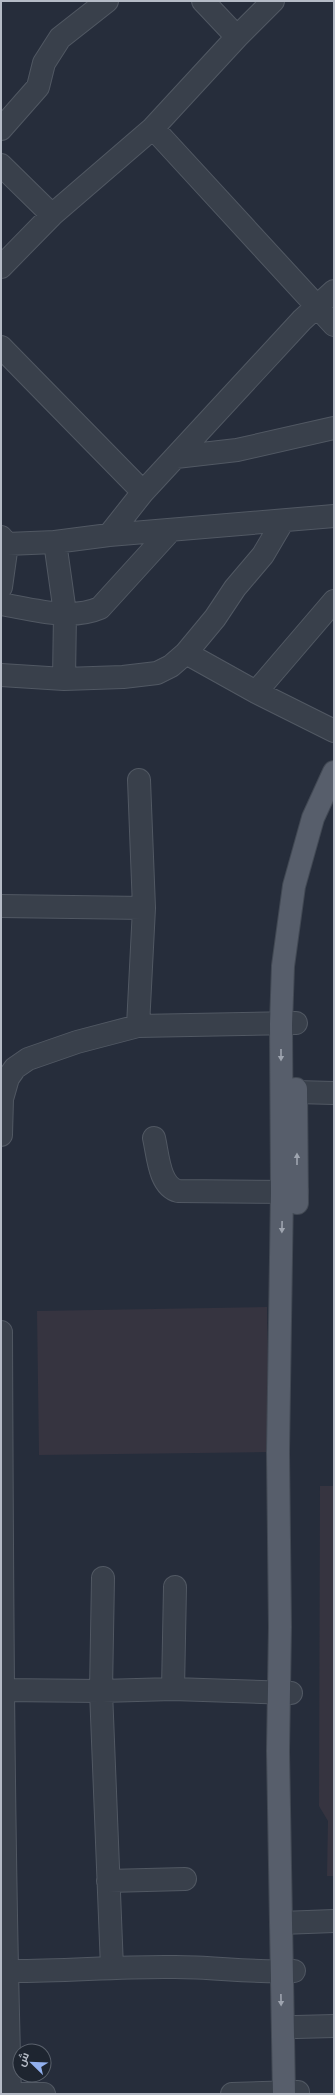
<svg xmlns="http://www.w3.org/2000/svg" width="335" height="2095" font-family="Overpass,Cairo,sans-serif">
	<style>
		.medical { fill: #363440 }
		.lines { fill: none; stroke-linecap: round; stroke-linejoin: round }
		.minor-casing { stroke: #515863; stroke-width: 24 }
		.major-casing { stroke: #424954; stroke-width: 24 }
		.minor { stroke: #39404b; stroke-width: 22 }
		.major { stroke: #575e6b; stroke-width: 22 }
		.oneway { fill: #9ea4af }
	</style>
	<rect width="100%" height="100%" fill="#262d3b"/>
	<path class="medical" d="M267,1307l2,145 -230,3 -2,-144z
		M320,1486h14v390h-7l1,-55 -9,-15z"/>
	<g class="lines">
		<defs>
			<path id="minor" d="M203,1l34,36
				M153,128l181,197
				M1,129l37,-42 6,-24 16,-25 47,-37
				M1,165l51,50
				M1,267l51,-52 101,-87 84,-91 36,-36
				M1,347l142,145
				M176,457l61,-7 97,-22
				M109,535l34,-43 159,-172 32,-29
				M1,537l6,7 48,-2 54,-7 225,-19
				M55,542l10,71 -1,66
				M1,587l6,-43
				M1,604c30,5 69,17 99,4l71,-78
				M186,653l70,39 78,39
				M1,675l63,4 59,-2 34,-4 14,-7 15,-13 29,-35 20,-30 28,-33 20,-34
				M256,692l78,-91
				M139,780l5,128
				M1,906l143,2 -6,118
				M296,1092l38,1
				M1,1135l1,-36 6,-21 7,-10 13,-9 49,-17 61,-16 158,-3
				M154,1138c4,17 5,48 24,53l119,1
				M1,1332c1,254 2,508 9,762
				M103,1578l-2,113 11,277
				M173,1689l2,-102
				M2,1690l99,1 72,-2 118,4
				M108,1881l77,-2
				M281,1923l53,-2
				M1,1971c58,1 116,-5 174,-4 40,0 79,6 119,4
				M296,2027l38,-1
				M10,2094h34
				M232,2094l66,-2"/>
			<path id="major" d="M296,1089l1,114
				M284,2094l-6,-343 2,-124 -2,-175 4,-260 -1,-168 2,-58 11,-80 19,-68 21,-46"/>
		</defs>
		<use href="#minor" class="minor-casing"/>
		<use href="#major" class="major-casing"/>
		<use href="#minor" class="minor"/>
		<use href="#major" class="major"/>
	</g>
	<defs><path id="oneway-solid" d="M-6-.8H1V-3.2L6.5 0L1 3.2V.8H-6Z"/></defs>
	<g class="oneway">
		<use href="#oneway-solid" transform="translate(281 1055) rotate(90)"/>
		<use href="#oneway-solid" transform="translate(297 1159) rotate(-90)"/>
		<use href="#oneway-solid" transform="translate(282 1227) rotate(91)"/>
		<use href="#oneway-solid" transform="translate(281 2000) rotate(89)"/>
	</g>
	<rect width="335" height="2095" fill="none" stroke="#b5bbc6" stroke-width="4"/>
	<g transform="translate(32 2063) rotate(293)"><circle r="19" fill="#1e2530" stroke="#5a616c"/>
	<path d="M0-3L7 15L0 10L-7 15Z" fill="#92b0ee"/>
	<text y="-6" font-size="11" font-weight="bold" text-anchor="middle" fill="#b5bbc6">ش</text>
	</g>
</svg>
